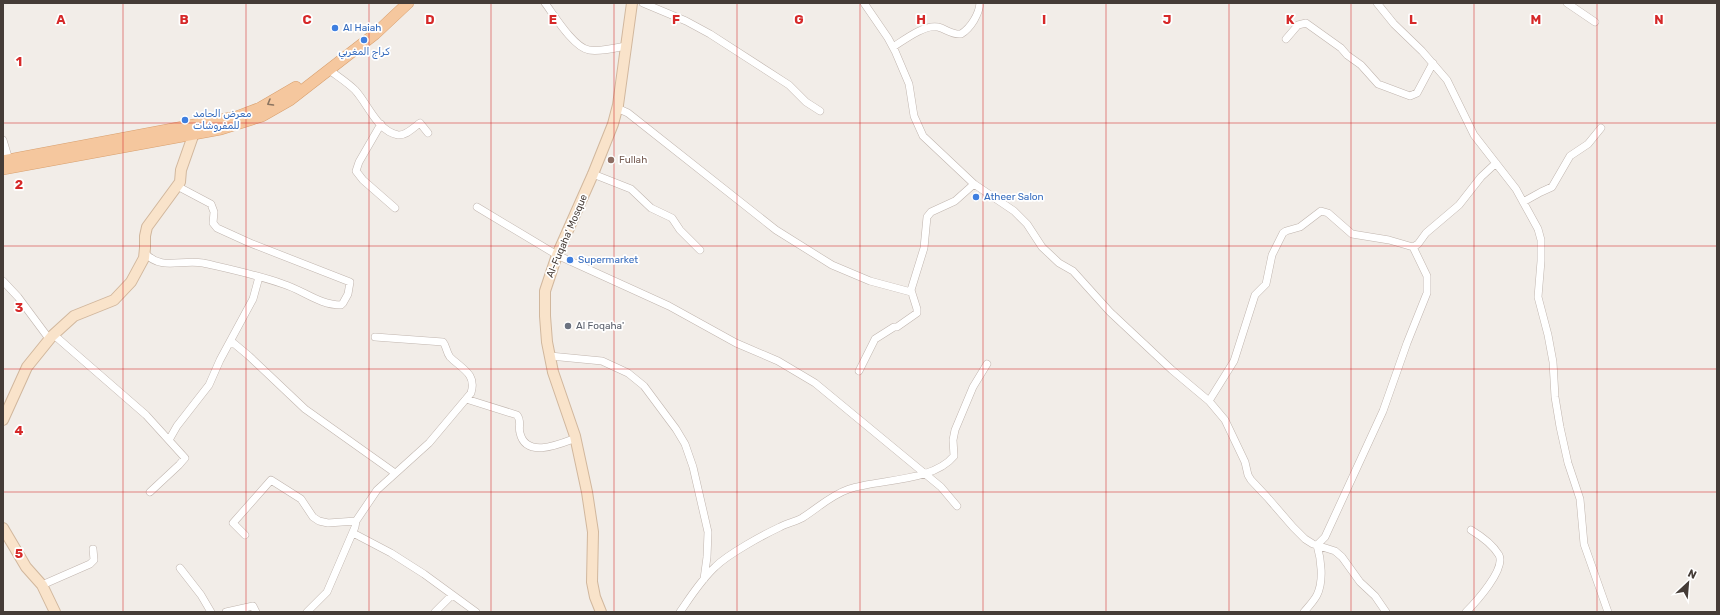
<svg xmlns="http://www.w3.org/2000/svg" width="1720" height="615" font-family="Rubik,'Noto Naskh Arabic',sans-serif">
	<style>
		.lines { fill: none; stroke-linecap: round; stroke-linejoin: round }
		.street-casing { stroke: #c0b5ae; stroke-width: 8 }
		.secondary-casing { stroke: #d1b79d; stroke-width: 12 }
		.primary-casing { stroke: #d8a06f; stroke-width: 12 }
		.street { stroke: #fff; stroke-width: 7 }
		.secondary { stroke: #f9e3ca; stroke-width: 10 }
		.primary { stroke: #f5c79e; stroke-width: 11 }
		.oneway { stroke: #8b7460 }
		.grid { fill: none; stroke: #d62828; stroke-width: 1; stroke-opacity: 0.55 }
		.shop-dot { fill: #3f7fe0; stroke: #fff; stroke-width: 1.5 }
		.education-dot { fill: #8d6e63; stroke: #fff; stroke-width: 1.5 }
		.worship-dot { fill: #6b7280; stroke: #fff; stroke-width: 1.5 }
		.labels { text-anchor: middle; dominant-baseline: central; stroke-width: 3.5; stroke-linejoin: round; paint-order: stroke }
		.shop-label { font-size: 10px; fill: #366cbe; stroke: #fff; text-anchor: start }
		.education-label { font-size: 10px; fill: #785e54; stroke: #fff; text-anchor: start }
		.street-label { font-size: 10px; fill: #453c37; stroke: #fff }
		.worship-label { font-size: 10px; fill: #5b616d; stroke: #fff; text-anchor: start }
		.grid-label { font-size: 13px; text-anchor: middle; font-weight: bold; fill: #d62828; stroke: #fff; stroke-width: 3.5; stroke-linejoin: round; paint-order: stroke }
	</style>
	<rect width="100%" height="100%" fill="#f2ede8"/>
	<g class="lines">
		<defs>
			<path id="street" d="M545,3c9,12 29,45 44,47 11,2 26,-2 37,-4
				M643,3l43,18 24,13 79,51 17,17 14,9
				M864,3l24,35 7,13 14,33 5,32 9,20 51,48 40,27 13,13 15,23 17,16 14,8 37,41 62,58 37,31 16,19 20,42 3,13 3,5 16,17 26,30 12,12 8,5 22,7 7,6 18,25 15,14 11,16
				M1377,3l17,21 28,27 25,29 27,55 42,54 22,40 3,11v21l-3,36 10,38 5,27 2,35 5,30 8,36 12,36 4,45 24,68
				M1567,3l28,19
				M1286,39l12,-14 8,-2 35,25 6,7 14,10 17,19 32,12 7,-3 16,-30
				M893,47c11,-7 32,-23 45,-20 8,2 14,8 23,7 10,-6 18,-20 19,-31
				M328,69c9,7 19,13 27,21 13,14 22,41 43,45 8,1 16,-8 22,-12l8,10
				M617,108l11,5 148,117 56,35 38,16 41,11
				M381,124l-22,38 -3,9 7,9 32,28
				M3,140l6,20
				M593,174l38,15 20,19 21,10 8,12 20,20
				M1523,202l18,-10 11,-5 18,-31 18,-12 13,-16
				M477,207l80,48 112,51 67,37 42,18 37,22 126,104 16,19
				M145,253c16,18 36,6 58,10 26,6 55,12 80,21 20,6 36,21 58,21l2,-2 5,-9 2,-12 -100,-39 -33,-15 -4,-5 1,-11 -3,-8 -34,-18
				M3,281l15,16 32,43
				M54,335l92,80 39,43 -6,7 -29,27
				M231,341l18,15 56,53 90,64
				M550,356l52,5 26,12 16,13 32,43 9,15 8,23 15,65 -1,25 -3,22
				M859,371l16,-32 19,-12h3l20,-14v-4l-6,-19 13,-42 3,-31 4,-5 24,-11 19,-17
				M466,399l51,16c5,6 1,12 3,18 6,26 40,11 56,5
				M1209,401l25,-40 21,-66 11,-11 6,-29 11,-22 3,-2 14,-4 21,-16 7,2 24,21 37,6 24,7 5,-3 8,-11 33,-28 22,-28 15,-14
				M169,440l8,-14 32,-41 11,-25 33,-61 6,-22
				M353,533l38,20 33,21 52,38
				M245,535l-12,-12 38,-43 30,19 12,18 6,4 9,2 28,-2
				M180,568l21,27 10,17
				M42,585l48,-21 4,-4 -1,-11
				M226,612l27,-6 3,6
				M307,612l20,-20 28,-65 1,-6 21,-31 52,-47 42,-50c6,-19 -9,-24 -21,-36 -4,-5 -3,-10 -7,-15l-68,-5
				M435,612l17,-17
				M680,612c11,-16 21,-32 35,-45 13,-13 48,-32 65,-40 7,-4 15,-5 22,-9 16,-10 29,-23 47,-29 30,-10 84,-7 105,-33l-1,-16 2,-10 18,-43 14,-23
				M1304,612c4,-5 10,-11 13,-17 7,-14 4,-36 0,-50l8,-8 58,-126 24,-68 20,-50v-17l-14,-29
				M1466,612c10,-10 40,-43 33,-57 -6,-10 -18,-19 -28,-25"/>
			<path id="secondary" d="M3,420l24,-53 25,-31 22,-20 40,-16 17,-18 13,-24 1,-10v-12l2,-9 33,-45 1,-12 13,-37
				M3,528l23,39 16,18 13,27
				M601,612l-6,-15 -3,-15 1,-50 -6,-40 -12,-56 -22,-64 -6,-30 -2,-26v-25l12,-36 36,-81 20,-50 5,-19 14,-102"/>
			<path id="primary" d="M3,161l233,-44 24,-9 36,-21
				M3,169l218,-40 41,-13 28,-16 85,-66 33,-31"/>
		</defs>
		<use href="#street" class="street-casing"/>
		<use href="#secondary" class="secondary-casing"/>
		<use href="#primary" class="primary-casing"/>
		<use href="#street" class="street"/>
		<use href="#secondary" class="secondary"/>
		<use href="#primary" class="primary"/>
	</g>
	<defs><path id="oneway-chevron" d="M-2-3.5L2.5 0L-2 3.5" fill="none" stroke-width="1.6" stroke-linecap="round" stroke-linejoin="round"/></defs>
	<use class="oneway" href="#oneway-chevron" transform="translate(270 103) rotate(150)"/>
	<path class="grid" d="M123,3v609M246,3v609M369,3v609M491,3v609M614,3v609M737,3v609M860,3v609M983,3v609M1106,3v609M1229,3v609M1351,3v609M1474,3v609M1597,3v609M3,123h1714M3,246h1714M3,369h1714M3,492h1714"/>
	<g class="shop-dot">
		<circle cx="335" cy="28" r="4"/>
		<circle cx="364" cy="40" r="4"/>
		<circle cx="185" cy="120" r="4"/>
		<circle cx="976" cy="197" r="4"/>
		<circle cx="570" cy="260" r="4"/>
	</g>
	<circle class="education-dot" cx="611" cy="160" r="4"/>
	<circle class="worship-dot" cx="568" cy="326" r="4"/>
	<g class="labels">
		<g class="shop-label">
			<text x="343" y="28">Al Haiah</text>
			<text x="364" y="52" text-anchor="middle">كراج المغربي</text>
			<text x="193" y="114">معرض الحامد<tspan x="193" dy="12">للمفروشات</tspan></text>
			<text x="984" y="197">Atheer Salon</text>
			<text x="578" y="260">Supermarket</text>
		</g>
		<g class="education-label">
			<text x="619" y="160">Fullah</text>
		</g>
		<g class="street-label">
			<text transform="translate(567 236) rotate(-67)">Al-Fuqaha' Mosque</text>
		</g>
		<g class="worship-label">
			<text x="576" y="326">Al Foqaha'</text>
		</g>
	</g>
	<g class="grid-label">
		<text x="61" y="24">A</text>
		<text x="184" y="24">B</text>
		<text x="307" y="24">C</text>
		<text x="430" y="24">D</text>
		<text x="553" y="24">E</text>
		<text x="676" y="24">F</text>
		<text x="799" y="24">G</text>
		<text x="921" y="24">H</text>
		<text x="1044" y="24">I</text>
		<text x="1167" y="24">J</text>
		<text x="1290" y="24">K</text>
		<text x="1413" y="24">L</text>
		<text x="1536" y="24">M</text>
		<text x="1659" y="24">N</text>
		<text x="19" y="66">1</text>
		<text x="19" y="189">2</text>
		<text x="19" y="312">3</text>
		<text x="19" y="435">4</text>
		<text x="19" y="558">5</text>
	</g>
	<rect width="1720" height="615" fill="none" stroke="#453c37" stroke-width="8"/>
	<g transform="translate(1688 583) rotate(26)" stroke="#ffffff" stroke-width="3" paint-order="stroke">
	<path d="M0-3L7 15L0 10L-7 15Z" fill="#453c37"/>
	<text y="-6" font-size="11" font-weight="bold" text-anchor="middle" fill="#453c37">N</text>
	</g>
</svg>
